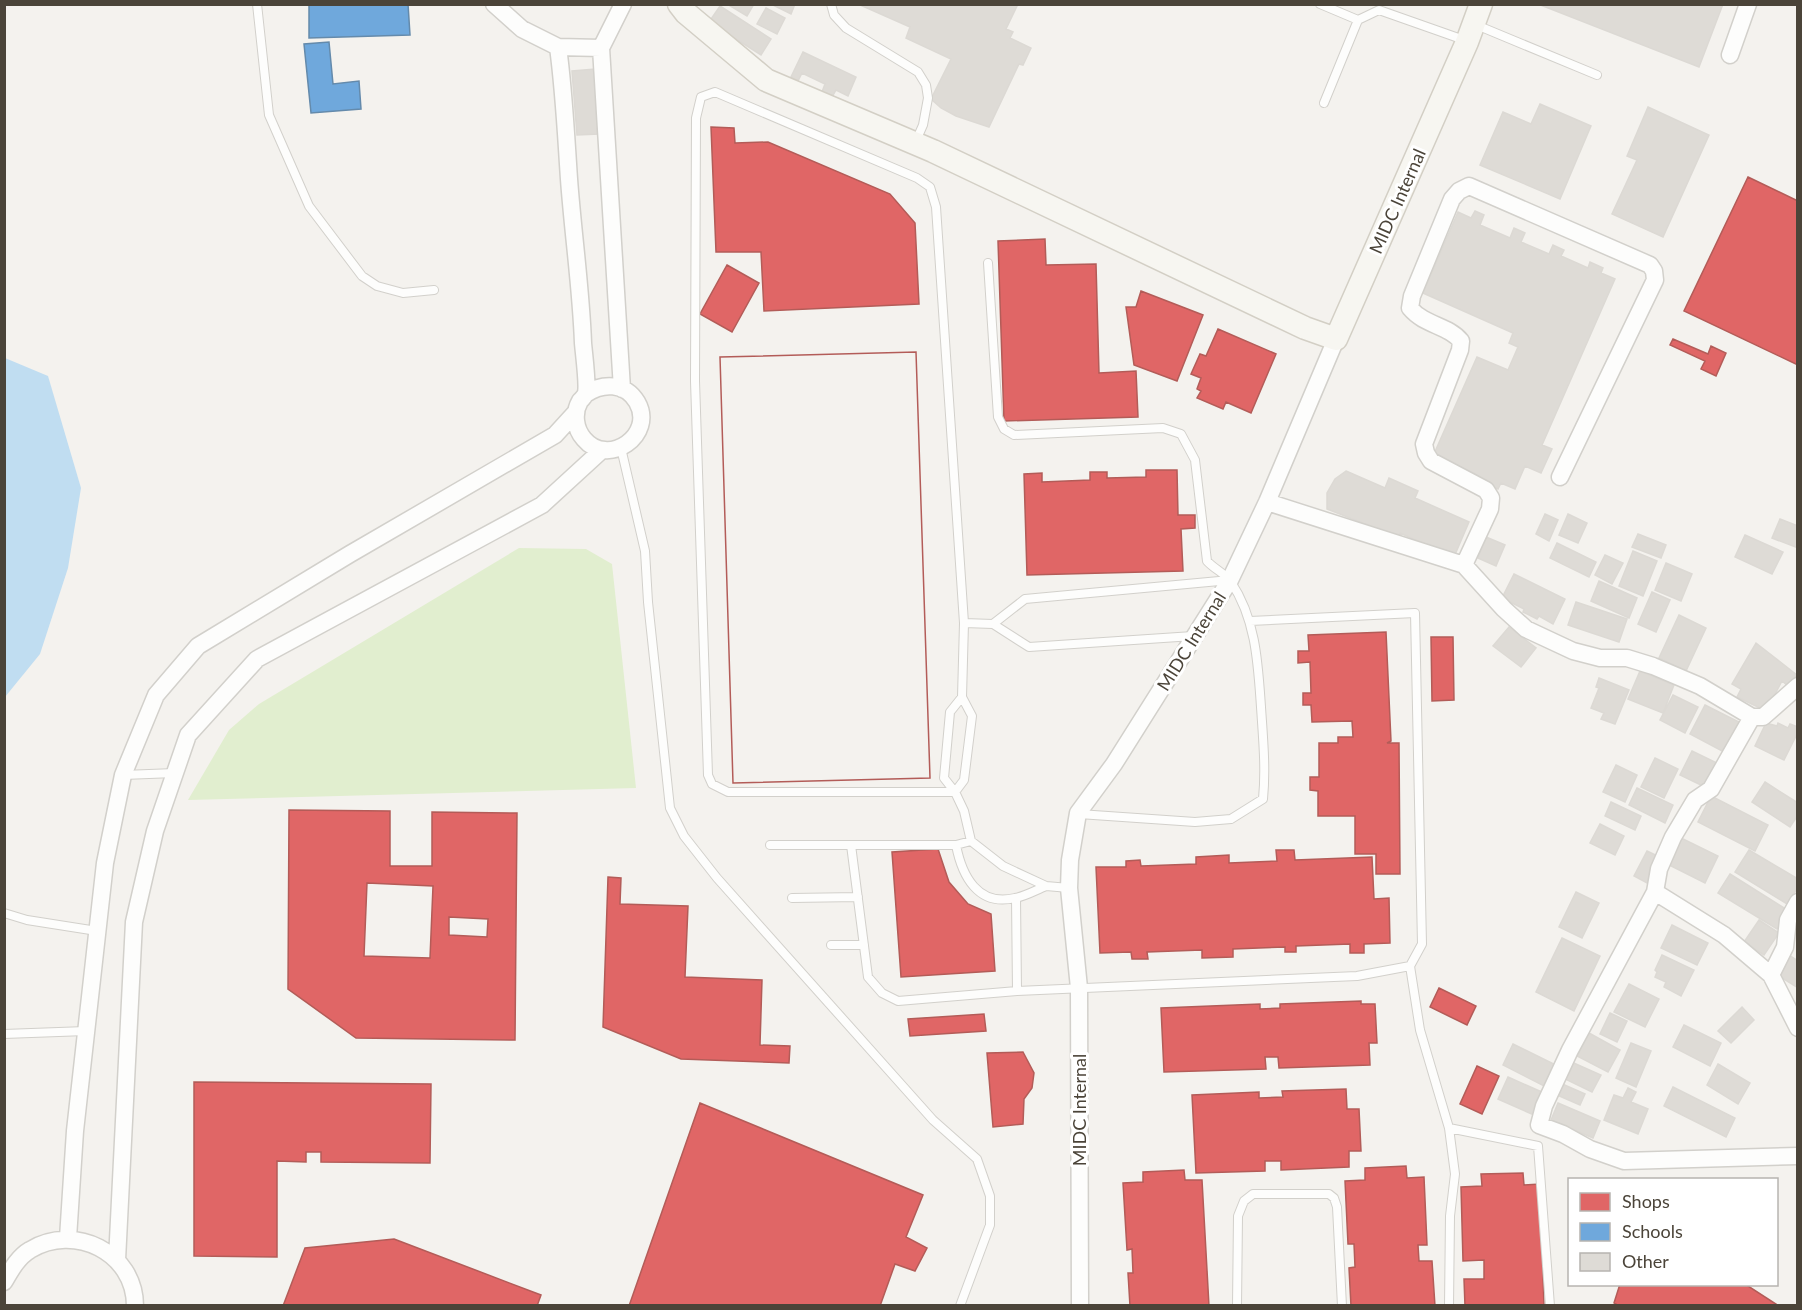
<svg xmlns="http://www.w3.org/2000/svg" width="1802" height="1310" font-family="Lato,sans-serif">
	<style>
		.green { fill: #e1eecf }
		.water { fill: #c0ddf1 }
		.shops { fill: #e06666; stroke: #b35c58; stroke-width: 1.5; fill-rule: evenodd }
		.schools { fill: #6fa8dc; stroke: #648aab; stroke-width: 1.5 }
		.building { fill: #dedbd6; stroke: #dcd9d4; stroke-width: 1.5 }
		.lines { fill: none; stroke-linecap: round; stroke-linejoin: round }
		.lane-casing { stroke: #d2d0cb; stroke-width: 10 }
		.street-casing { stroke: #d2d0cb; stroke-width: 19 }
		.secondary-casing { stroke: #d3cfc5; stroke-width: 25 }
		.lane { stroke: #fdfdfc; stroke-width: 8 }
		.street { stroke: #fdfdfc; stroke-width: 16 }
		.secondary { stroke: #f7f6f1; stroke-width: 22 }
		.labels { text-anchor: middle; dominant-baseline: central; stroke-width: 6; stroke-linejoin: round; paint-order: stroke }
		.street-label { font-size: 18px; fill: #4b4439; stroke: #fff }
	</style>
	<rect width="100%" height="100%" fill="#f4f2ee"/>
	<path class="green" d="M519,548l67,1 26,15 24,224 -448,12 41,-70 30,-26z"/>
	<path class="water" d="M5,358l43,18 33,112 -13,80 -28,86 -35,43z"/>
	<path class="shops" d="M711,127l23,1 1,15 33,-1 122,52 25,29 4,81 -155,7 -3,-59h-45z
		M1748,177l50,24v164l-114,-54z
		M1045,239l1,26 50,-1 3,109 37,-2 2,46 -134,4 -6,-180z
		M727,265l32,18 -27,49 -32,-18z
		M1141,291l62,24 -26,66 -43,-16 -8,-58h10z
		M1218,329l58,25 -25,59 -25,-11 -3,7 -26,-11 4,-7 -4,-2 4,-11 -10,-4 9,-20 6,2z
		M1673,339l35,15 3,-8 15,7 -10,23 -15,-7 4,-8 -35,-16z
		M916,352l14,426 -197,5 -13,-426z
		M916,352l14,426 -197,5 -13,-426z
		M1146,470h31l1,45h17v13l-14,1 2,42 -156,4 -3,-101 18,-1v9l48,-2v-8h17v6l39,-1z
		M1386,632l5,109 -4,2h12l1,131h-24v-20h-21v-38h-37v-25l-8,-1v-13h9v-34h19v-6h15l-1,-16 -40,1 -1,-17h-8v-12h8l-1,-31 -12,1v-12h11l-1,-16z
		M1431,637h22l1,63 -22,1z
		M289,810l101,1v55h42v-54l85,1 -2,227 -159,-2 -68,-49zM367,883l66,3 -3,72 -66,-2zM449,917l39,2 -1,18 -38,-2z
		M938,849l11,33 19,22 23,10 4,57 -94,6 -9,-125z
		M1276,850h18l1,10 77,-3 2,42 15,-1 1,45 -26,1v9h-14v-9l-54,2v6h-11v-5l-52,2v8l-31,1v-8l-55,2 1,7h-16l-1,-7 -31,1 -4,-86h30v-6l14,-1 1,6 55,-2v-7l33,-2v8l48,-2z
		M608,877l13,1 -1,26 68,2 -3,71 77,3 -2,65 30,1 -1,17 -108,-4 -78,-32z
		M1439,988l37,18 -9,19 -37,-18z
		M1361,1001v3h14l2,39h-8l1,22 -91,3 -1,-11h-13l1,12 -102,3 -3,-64 99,-4v5l20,-1v-4z
		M984,1014l2,17 -76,5 -2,-17z
		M1023,1052l11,21 -2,15 -8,11 -1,25 -30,3 -6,-74z
		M1477,1066l22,10 -17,38 -22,-10z
		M194,1082l237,2 -1,79 -109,-1v-10h-15v10l-29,-1v96l-83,-1z
		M1346,1089l1,20h12l2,42h-12v16l-68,3v-9h-16v10l-69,2 -4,-78 67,-3v6l24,-1 -1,-6z
		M700,1103l223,92 -17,42 21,11 -12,23 -20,-7 -15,42h-251z
		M1406,1166l1,12 17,-1 3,68h-9l1,16h13l3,45h-84l-2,-38 6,-1 -1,-23h-6l-3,-63 20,-1v-12z
		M1184,1170l1,10h17l7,126h-79l-2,-33h5l-1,-24 -5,1 -4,-67 20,-1v-10z
		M1523,1173l1,12 16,-1 4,122h-79l-1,-27h20v-19l-21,1 -2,-74 21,-1 -1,-12z
		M394,1239l147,56 -4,11h-254l22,-58z
		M1620,1284h125l34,22h-160l-5,-3z"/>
	<path class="schools" d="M309,4h99l2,31 -101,3z
		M329,42l4,42 26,-3 2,28 -50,4 -7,-69z"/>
	<path class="building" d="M727,4h27l-7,12z
		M771,4h24l-4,10z
		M858,4h160l-12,25 7,3 -3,6 21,10 -8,17 -4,-1 -30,63 -33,-11 -15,-8 -10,-9 20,-40 -45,-21 4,-11z
		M1538,4h185l-24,63z
		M720,6l51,33 -10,16 -52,-33z
		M766,8l19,10 -8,16 -20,-10z
		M803,52l53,25 -8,19 -12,-6 -4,7 -10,-5 3,-8 -23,-11 -4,8 -7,-4z
		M595,69l4,65 -22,1 -5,-64z
		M1540,104l51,22 -31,73 -80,-34 23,-53 28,12z
		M1648,107l61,28 -46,102 -51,-23 25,-54 -10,-4z
		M1475,211l9,4 -4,10 30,13 4,-10 11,5 -4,9 28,12 4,-9 11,5 -3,6 27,12 2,-6 13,6 -2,5 14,6 -73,166 10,4 -11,24 -16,-7 -10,23 -14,-6 -3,6 -25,-11 2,-4 -42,-18 44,-99 31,13 10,-23 -9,-4 4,-10 -90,-40 35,-81 13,6z
		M1346,471l39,17 4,-10 29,13 -3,7 54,24 -15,35 -54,-24 -4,8 -13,-10 -56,-22v-16l8,-14z
		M1545,514l13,6 -9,21 -13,-7z
		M1568,514l19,9 -9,20 -19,-8z
		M1780,519l18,7v22l-26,-10z
		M1638,534l28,11 -5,13 -29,-11z
		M1745,535l38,17 -11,22 -37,-17z
		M1486,537l19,8 -9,21 -18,-8z
		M1557,543l39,19 -7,15 -39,-19z
		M1633,551l24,10 -14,35 -24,-10z
		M1605,555l18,8 -11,21 -17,-9z
		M1666,563l26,11 -11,27 -26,-11z
		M1514,574l51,25 -12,25 -14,-8 -2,3 -14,-7 1,-3 -22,-11z
		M1599,581l38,17 -8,20 -38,-17z
		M1652,592l18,8 -14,32 -18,-8z
		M1576,602l51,17 -8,23 -51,-17z
		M1679,615l27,13 -20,43 -27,-13z
		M1509,627l27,21 -15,19 -28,-21z
		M1756,643l41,32 -9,11 -6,-5 -16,30 -29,-14 4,-8 -9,-5z
		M1640,671l34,14 -11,28 -35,-14z
		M1599,678l30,12 -14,34 -14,-5 3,-6 -13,-5 8,-20 -3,-1z
		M1673,695l25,12 -13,26 -25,-13z
		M1705,705l34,17 -15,30 -34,-18z
		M1766,723l11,3 1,-3 10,5 2,-4 8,3v5l-14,28 -29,-14z
		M1692,751l27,13 -12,24 -27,-13z
		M1655,758l23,11 -14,29 -23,-11z
		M1616,765l21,10 -12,27 -22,-10z
		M1765,782l33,21v12l-8,12 -38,-25z
		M1637,788l36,17 -8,18 -36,-18z
		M1711,796l57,29 -13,26 -57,-29z
		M1611,802l30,14 -6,14 -30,-14z
		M1600,824l24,12 -9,19 -25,-12z
		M1681,838l37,18 -13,27 -38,-19z
		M1749,850l49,29v8l-11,17 -52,-32z
		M1647,851l15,7 -13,26 -15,-8z
		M1730,874l59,37 -12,18 -59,-36z
		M1576,892l23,11 -17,35 -23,-11z
		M1759,920l20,13 -15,22 -20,-13z
		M1672,925l36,18 -11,22 -36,-17z
		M1562,938l38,18 -26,55 -38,-19z
		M1662,955l32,15 -13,26 -17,-9 2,-5 -11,-5 2,-5 -2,-2z
		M1789,955l9,6v27l-22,-14z
		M1629,984l30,15 -14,28 -31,-15z
		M1742,1007l12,13 -23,23 -13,-12z
		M1610,1013l17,8 -10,21 -17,-8z
		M1684,1025l37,18 -11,23 -37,-19z
		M1589,1033l31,17 -12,22 -31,-16z
		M1631,1043l20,8 -15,36 -20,-9z
		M1513,1044l47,23 -10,22 -47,-24z
		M1567,1060l34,15 -9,17 -33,-16z
		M1718,1064l32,19 -12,21 -31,-19z
		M1508,1077l36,16 -10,22 -36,-16z
		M1560,1083l25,11 -5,11 -25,-11z
		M1673,1087l62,31 -9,19 -62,-31z
		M1628,1088l8,4 -5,10 17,7 -10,25 -34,-14 10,-25 9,3z
		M1558,1103l42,18 -7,17 -42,-18z"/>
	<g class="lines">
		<defs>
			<path id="lane" d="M257,4l12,111 40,91 53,70 15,10 26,7 31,-3
				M831,4l3,11 12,13 72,44 8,13 2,13 -5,27 -8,18
				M1320,4l38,16 21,-10 88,31
				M1474,24l123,51
				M1324,103l34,-83
				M988,263l10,154 6,12 10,6 149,-7 18,6 14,26 12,101c7,8 19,13 24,21 25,37 27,82 30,125 2,31 5,61 2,92l-32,20 -36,3 -116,-8
				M621,448l24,103 3,51 22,206 14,28 33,42 216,242 44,39 13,37v29l-30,81
				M964,623l29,1 36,23 164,-11
				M993,624l32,-25 205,-19
				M962,697l-12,15 -6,66 11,14 9,-12 8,-64 -10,-19 2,-74 -28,-416 -6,-20 -13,-9 -202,-86 -14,5 -5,21 -1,263 13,394 4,9 16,8h227l9,19 7,30
				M123,775l52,-2
				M770,845h186l15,-4 32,25 43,20c-10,4 -20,10 -31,12 -37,9 -53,-22 -59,-53
				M851,845l17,132 14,16 16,8 119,-10 340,-15 53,-10 12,-22 -7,-331 -165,8
				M1046,886l23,2
				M792,898l66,-1
				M1016,898l1,93
				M4,913l23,7 70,11
				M831,945h33
				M1410,966l10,64 29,98 6,46 -5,42 -1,90
				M4,1034l82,-3
				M1449,1128l89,18 12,160
				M1237,1306l1,-90 6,-15 9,-7h76l5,4 3,9 5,99"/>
			<path id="street" d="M494,4l28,25 36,18c6,44 8,88 11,132 4,55 12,109 14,164 1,12 5,41 3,50 -1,3 -4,6 -6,8 -7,12 -5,28 4,38 24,29 72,-4 53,-37 -12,-20 -35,-19 -51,-8
				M558,47l43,1
				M1730,55l18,-51
				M622,389l-21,-341 22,-44
				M1267,502l197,63 40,44 22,20 47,22 27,7h27l26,8 47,20 52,31h11l35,-31
				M1464,565l26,-56 1,-11 -5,-8 -55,-29 -5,-8 -2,-9 36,-94 1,-9c-13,-16 -36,-15 -51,-33l2,-12 40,-97 7,-8 10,-5 181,79 4,6 1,9 -95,197
				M1752,717l-41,72 -16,11 -22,37 -14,32 -4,23 69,43 47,40 27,53
				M1655,892l-85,158 -26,56 -5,19 24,9 27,15 34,12 174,-5
				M1771,975l14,-28 3,-27 10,-18
				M68,1238l7,-107 30,-268 18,-88 33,-80 42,-49 152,-92 205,-119 21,-23
				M117,1260l17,-338 21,-91 33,-96 69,-76 285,-154 60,-55
				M4,1282c7,-12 14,-25 26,-32 44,-27 105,2 105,56
				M1080,1306l-1,-318 -10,-100 1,-28 8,-47 36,-49 116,-184 37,-78 69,-163"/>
			<path id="secondary" d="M679,4l7,9 80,67 167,71 372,177 31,11 131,-297 14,-38"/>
		</defs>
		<use href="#lane" class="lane-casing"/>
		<use href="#street" class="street-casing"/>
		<use href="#secondary" class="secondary-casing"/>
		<use href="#lane" class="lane"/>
		<use href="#street" class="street"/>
		<use href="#secondary" class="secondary"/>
	</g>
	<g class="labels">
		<g class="street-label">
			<text transform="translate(1397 201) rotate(-66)">MIDC Internal</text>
			<text transform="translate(1191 641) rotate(-58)">MIDC Internal</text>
			<text transform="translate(1079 1110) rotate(-90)">MIDC Internal</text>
		</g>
	</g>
	<rect width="1802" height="1310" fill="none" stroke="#4b4439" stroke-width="12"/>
	<rect x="1568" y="1178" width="210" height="108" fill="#ffffff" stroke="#b7b4b0" stroke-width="1.5"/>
	<rect x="1580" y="1193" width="30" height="18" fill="#e06666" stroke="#b7b4b0" stroke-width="1.5"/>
	<text x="1622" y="1208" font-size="18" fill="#4b4439">Shops</text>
	<rect x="1580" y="1223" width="30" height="18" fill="#6fa8dc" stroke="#b7b4b0" stroke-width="1.5"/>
	<text x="1622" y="1238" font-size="18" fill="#4b4439">Schools</text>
	<rect x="1580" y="1253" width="30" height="18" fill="#dedbd6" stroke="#b7b4b0" stroke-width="1.5"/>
	<text x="1622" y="1268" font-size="18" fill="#4b4439">Other</text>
</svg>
